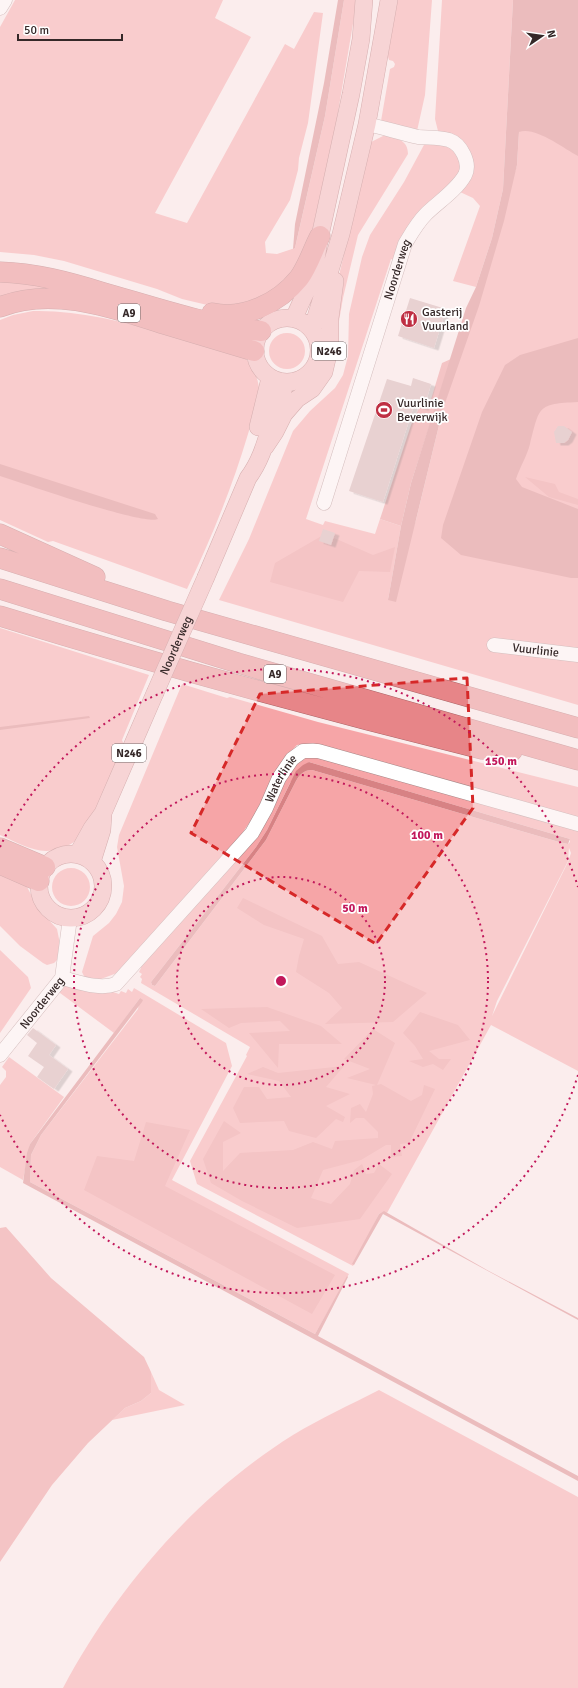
<svg xmlns="http://www.w3.org/2000/svg" width="578" height="1688" font-family="Signika,sans-serif">
	<style>
		.green { fill: #f6a5a7; fill-rule: evenodd }
		.forest { fill: #ea9395 }
		.water { fill: #d78284 }
		.building { fill: #d0b0b0; filter: url(#shadow) }
		.lines { fill: none; stroke-linecap: round; stroke-linejoin: round }
		.minor-casing { stroke: #a68787; stroke-width: 15 }
		.major-casing { stroke: #a96466; stroke-width: 18 }
		.highway-casing { stroke: #a96466; stroke-width: 21 }
		.minor { stroke: #fff; stroke-width: 14 }
		.major { stroke: #f1b6b8; stroke-width: 17 }
		.highway { stroke: #e78588; stroke-width: 20 }
		.major-bridge-casing { stroke: #a96466; stroke-width: 18; stroke-linecap: butt }
		.major-bridge { stroke: #f1b6b8; stroke-width: 17 }
		.marked { fill: none; stroke: #d62828; stroke-width: 3; stroke-dasharray: 8 5; stroke-linejoin: round }
		.ring { fill: none; stroke: #c2185b; stroke-width: 2; stroke-dasharray: 2 4 }
		.labels { text-anchor: middle; dominant-baseline: central; stroke-width: 3.5; stroke-linejoin: round; paint-order: stroke }
		.shield { fill: #fff; stroke: #726868; stroke-width: 1 }
		.shield-label { font-size: 11px; font-weight: bold; fill: #352828 }
		.street-label { font-size: 12px; fill: #352828; stroke: #fff }
		.poi-label { font-size: 12px; fill: #352828; stroke: #fff; text-anchor: start }
		.centre { fill: #c2185b; stroke: #fff; stroke-width: 2 }
		.ring-label { font-size: 12px; text-anchor: middle; font-weight: bold; fill: #c2185b; stroke: #fff; stroke-width: 3.5; stroke-linejoin: round; paint-order: stroke }
	</style>
	<defs>
		<filter id="shadow"><feDropShadow dx="4.5" dy="2.5" stdDeviation="0" flood-color="#0004"/></filter>
	</defs>
	<rect width="100%" height="100%" fill="#fbeded"/>
	<path class="green" d="M15,0h208l-8,18 36,19 -96,176 32,10 98,-179 9,5 20,-37 9,1 -15,110 -9,35 -1,12 -8,30 -25,42 1,11 11,1 18,-6 30,-132 19,-116h13l-21,124 -23,104 -9,27 -7,14 -34,29 -43,10 -38,-9 -25,-10 -93,-28 -30,-6 -34,-3v-225z
		M397,0h35l-7,95 -8,36 -36,-10 9,-52 4,-2 1,-3 -2,-3 -4,-1 -2,-6z
		M442,0h71l-10,189 -11,49 -16,49 -23,-6 27,-75 -7,-8 -13,-6 7,-7 -9,-46 -20,-8 -3,-12z
		M578,0v705l-359,-105 30,-61 44,-108 17,-20 25,-23 8,-13 5,-19 1,-42 13,-57 8,-22 34,-53 21,-39c21,0 35,5 36,28l-65,90 -5,-2 -85,260 17,6 2,-4 50,13 5,-15 21,7 -13,74 28,-80 27,-111 74,-244 2,-33z
		M385,135c12,3 23,5 23,19l-50,81 -15,63 -4,23 -3,35v-55l4,-30 31,-129z
		M0,276l98,19 -98,5z
		M33,311c46,-1 89,11 134,22 17,4 70,15 80,27 6,7 12,20 12,30 0,14 -7,31 -11,44 -16,54 -37,105 -61,155l-134,-48 -5,1 -48,-22v-200l13,-5z
		M269 351a18 18 0 1 1 36 0a18 18 0 1 1-36 0Z
		M0,628l149,47 -27,65 2,5c-10,23 -31,81 -49,96 -7,6 -19,10 -29,10 -15,0 -32,-10 -46,-16z
		M182,684l45,14 3,-1 88,25 260,65v32l-265,-76 -16,2 -13,14 -30,57 -22,32 -115,125 -16,6 -16,-1 -3,-6 11,-36 16,-13 7,-9 6,-12 2,-16 -7,-39 2,-12z
		M316,753l262,76v242l-87,-46 -104,188 -4,-1 -4,2 -26,52 -156,-82 -7,-23 57,-105 -1,-1 4,-8 -109,-64 1,-4 -2,-2 2,-3 -3,-2 2,-4 -3,-3 81,-91 74,-111zM309,762l261,77v3l-2,2 -9,-2 -247,-72c-8,0 -12,4 -16,11l-30,59 -111,146 -3,-1 -1,-3 105,-135 11,-17 23,-47zM569,848l2,5 -3,9 -76,154 5,-15 65,-128 6,-12z
		M52 887a19 19 0 1 1 38 0a19 19 0 1 1-38 0Z
		M0,869l26,16 12,23 19,21 3,15 -3,16 -3,3 -7,2 -4,-2 -23,-17 -20,-20z
		M0,950l28,27 3,11 -31,45z
		M64,985l46,6 9,3 2,-3 5,2 2,-4 4,3 2,-4 92,55 6,23 -60,114 177,94 -34,60 -285,-152 1,-27 10,-20 97,-126 2,-11 -26,35 -58,-43z
		M9,1057l55,40 -34,47 -7,36 -23,-13v-82l6,-8v-6l-4,-4z
		M151,1372l8,18 26,15 -73,15 13,-12 16,-7 10,-8z
		M379,1390l199,107v191h-515c53,-100 134,-193 230,-253 28,-17 57,-30 86,-45z"/>
	<path class="forest" d="M451,359l-40,124 -10,43 -21,-7 31,-94 9,-19h9l13,-43z
		M525,477l30,7 4,8 19,7v6l-29,-8z
		M325,534l48,21 22,-8 -5,25 -31,-1 -16,31 -73,-20 5,-19z
		M243,898l79,38 16,28 21,-2 68,31 -34,29 -68,2 17,-16 -13,-15 -33,-21 3,-16 5,-17 -40,-14 -27,-17z
		M267,1007l54,19 21,18h-63l-1,24 -29,-35 41,-2 -10,-10 -39,2 -12,5 -28,-19z
		M420,1012l38,13 12,15 -41,11 10,8h12l-8,11 -10,-6 -10,3 -14,-6 14,-2 -8,-13 -12,-13z
		M373,1029l22,14 -18,42 4,-1 30,17 11,-6 2,-10 11,4 -26,54 -9,1 2,12 -11,1v-12h-5l-25,15 -38,10 -12,28 20,6 19,-20 4,-14 8,-6 4,10 8,-1 5,-9 13,10 -32,45 -63,9 -55,-27 -31,-18 -8,-24 21,-38 17,12 -18,9v29l17,-18 53,-3 20,-8 19,7 3,-8 43,-3v-6l-14,-14h-8l-6,5 1,-15 9,-4 6,8 7,-18 -1,-8 4,-1 -29,-7 23,-9 -26,-10z
		M344,1066l-18,21 24,7 -24,12 19,11 -2,5 -7,-3 -20,19 -27,-7 -5,-10 -44,2 -7,-15 11,-21h15l8,12 24,-2 -12,-16 -32,-7 16,-7 15,6z
		M146,1122l44,8 -25,56 170,89 -23,39 -228,-124 13,-34 37,5z
		M6,1227l45,51 93,79 7,15v21l-10,8 -16,7 -37,35 -36,42 -52,77v-334z"/>
	<path class="water" d="M338,0h6l-19,116 -28,123 -2,9 -2,1 2,-25 29,-141z
		M513,0h65v156c-15,-8 -43,-30 -59,-24l-2,33 -13,56 -25,85 -36,103 -47,193 -8,-2 13,-74 10,-43 55,-175 10,-21 16,-49 11,-49z
		M578,338v64c-41,2 -38,4 -48,42 -3,12 -10,23 -14,35l6,8 56,22v69h-7l-110,-23 -20,-17 2,-13 39,-113 23,-47 15,-10z
		M0,464l155,50 3,5c-13,7 -136,-36 -158,-43z
		M89,716l1,2 -90,12v-3z
		M309,762l261,77 -2,5 -9,-2 -247,-72c-8,0 -12,4 -16,11l-30,59 -111,146 -3,-1 -1,-3 105,-135 11,-17 29,-59 7,-6z
		M140,998l3,2 -1,2 -101,133 -10,20 -1,27 285,152 32,-58 1,1 -30,59 260,140v5l-555,-298 4,-30 3,-9z
		M384,1211l103,59 91,48v2l-195,-106 -29,51 -2,-1 27,-50z"/>
	<path class="building" d="M410,298l36,11 -12,39 -36,-12z
		M413,378l18,6 -7,24 -10,-3 -31,97 -34,-11 38,-112 24,7z
		M558,426h6l8,6 -4,8 -4,3h-8l-2,-11z
		M323,529l12,4 -4,12 -12,-4z
		M33,1028l23,17 -7,10 19,14 -14,20 -17,-12 7,-10 -16,-11 9,-13 -10,-8z"/>
	<g class="lines">
		<defs>
			<g id="minor">
				<path d="M0,8l5,-8"/>
				<path id="s1" d="M324,503l81,-259c6,-10 12,-21 21,-30 12,-12 30,-23 39,-39 6,-12 -4,-31 -16,-35 -11,-3 -21,-2 -31,-3 -17,-4 -34,-9 -51,-13"/>
				<path id="s2" d="M494,645l84,10"/>
				<path id="s3" d="M62,978c17,4 37,12 54,6l136,-151 14,-25 13,-30 13,-19 11,-8h15l260,73"/>
				<path id="s4" d="M0,1055l62,-77 8,-60"/>
			</g>
			<path id="major" d="M255 350a32 32 0 1 1 64 0a32 32 0 1 1-64 0Z
				M294,318l19,-42 7,-40 31,-142 10,-55 3,-39
				M312,330l29,-96 26,-110 22,-124
				M258,427l12,-49
				M265,447l10,-15 9,-18 13,-15 15,-10 12,-17 6,-26v-28l5,-37
				M206,577l42,-99c15,-20 19,-42 27,-66 3,-10 7,-20 11,-29
				M39 886a32 32 0 1 1 64 0a32 32 0 1 1-64 0Z
				M77,855l15,-27 11,-15 52,-120
				M92,862l10,-32 1,-14"/>
			<path id="highway" d="M0,272c35,1 68,10 101,20 53,15 105,33 160,39
				M0,307c52,-21 113,1 164,17 30,9 60,18 90,27
				M212,313c32,7 67,-10 87,-35 9,-12 14,-29 21,-42
				M0,534l95,43
				M0,558l167,53 411,117
				M0,589l238,74 340,97
				M0,616c160,49 320,93 482,133l30,2
				M0,848l45,19
				M0,864l39,17"/>
		</defs>
		<use href="#minor" class="minor-casing"/>
		<use href="#major" class="major-casing"/>
		<use href="#highway" class="highway-casing"/>
		<use href="#minor" class="minor"/>
		<use href="#major" class="major"/>
		<use href="#highway" class="highway"/>
		<defs>
			<g id="major-bridge">
				<path id="s5" d="M155,693l51,-116"/>
			</g>
		</defs>
		<use href="#major-bridge" class="major-bridge-casing"/>
		<use href="#major-bridge" class="major-bridge"/>
	</g>
	<path d="M0 0H578V1688H0ZM467,678l6,130 -97,136 -185,-111 69,-139z" fill="#fbeded" fill-opacity=".55" fill-rule="evenodd"/>
	<path class="marked" d="M467,678l6,130 -97,136 -185,-111 69,-139z"/>
	<g class="ring">
		<circle cx="281" cy="981" r="104"/>
		<circle cx="281" cy="981" r="207"/>
		<path d="M578 1075A311 311 0 0 1 0 1115M0 847A311 311 0 0 1 578 887"/>
	</g>
	<defs>
		<symbol id="restaurant-disc" viewBox="-11 -11 22 22"><circle r="9.5" fill="#bf2f43" stroke="#fff"/><path d="M-5-6h1v4h1v-4h1v4h1v-4h1v5L-1.5 .5V6h-2V.5L-5-1ZM5-6V6H3V1.5H1.5Q1.5-4 5-6Z" fill="#fff"/></symbol>
		<symbol id="stadium-disc" viewBox="-11 -11 22 22"><circle r="9.5" fill="#bf2f43" stroke="#fff"/><path d="M0-5a6.5 5 0 1 0 0 10a6.5 5 0 1 0 0-10ZM-3.5-1.8h7v3.6h-7Z" fill="#fff"/></symbol>
	</defs>
	<g fill-rule="evenodd">
		<use href="#restaurant-disc" x="399" y="309" width="20" height="20"/>
		<use href="#stadium-disc" x="374" y="400" width="20" height="20"/>
	</g>
	<g class="labels">
		<g class="shield">
			<rect x="118" y="304" width="22" height="18" rx="3"/>
			<rect x="312" y="342" width="34" height="18" rx="3"/>
			<rect x="264" y="665" width="22" height="18" rx="3"/>
			<rect x="112" y="744" width="34" height="18" rx="3"/>
		</g>
		<g class="shield-label">
			<text x="129" y="313">A9</text>
			<text x="329" y="351">N246</text>
			<text x="275" y="674">A9</text>
			<text x="129" y="753">N246</text>
		</g>
		<g class="street-label">
			<text stroke="none"><textPath href="#s1" startOffset="245">Noorderweg</textPath></text>
			<text stroke="none"><textPath href="#s5" startOffset="52">Noorderweg</textPath></text>
			<text stroke="none"><textPath href="#s2" startOffset="42">Vuurlinie</textPath></text>
			<text stroke="none"><textPath href="#s3" startOffset="320">Waterlinie</textPath></text>
			<text stroke="none"><textPath href="#s4" startOffset="67">Noorderweg</textPath></text>
		</g>
		<g class="poi-label">
			<text x="422" y="312">Gasterij<tspan x="422" dy="14">Vuurland</tspan></text>
			<text x="397" y="403">Vuurlinie<tspan x="397" dy="14">Beverwijk</tspan></text>
		</g>
	</g>
	<circle cx="281" cy="981" r="6" class="centre"/>
	<g class="ring-label">
		<text x="501" y="765">150 m</text>
		<text x="427" y="839">100 m</text>
		<text x="355" y="912">50 m</text>
	</g>
	<g transform="translate(542 36) rotate(77)" stroke="#ffffff" stroke-width="3" paint-order="stroke">
	<path d="M0-3L7 15L0 10L-7 15Z" fill="#352828"/>
	<text y="-6" font-size="11" font-weight="bold" text-anchor="middle" fill="#352828">N</text>
	</g>
	<path d="M18 34v6h104v-6" fill="none" stroke="#352828" stroke-width="2"/>
	<text x="24" y="34" font-size="12" fill="#352828" stroke="#ffffff" stroke-width="3" paint-order="stroke">50 m</text>
</svg>
